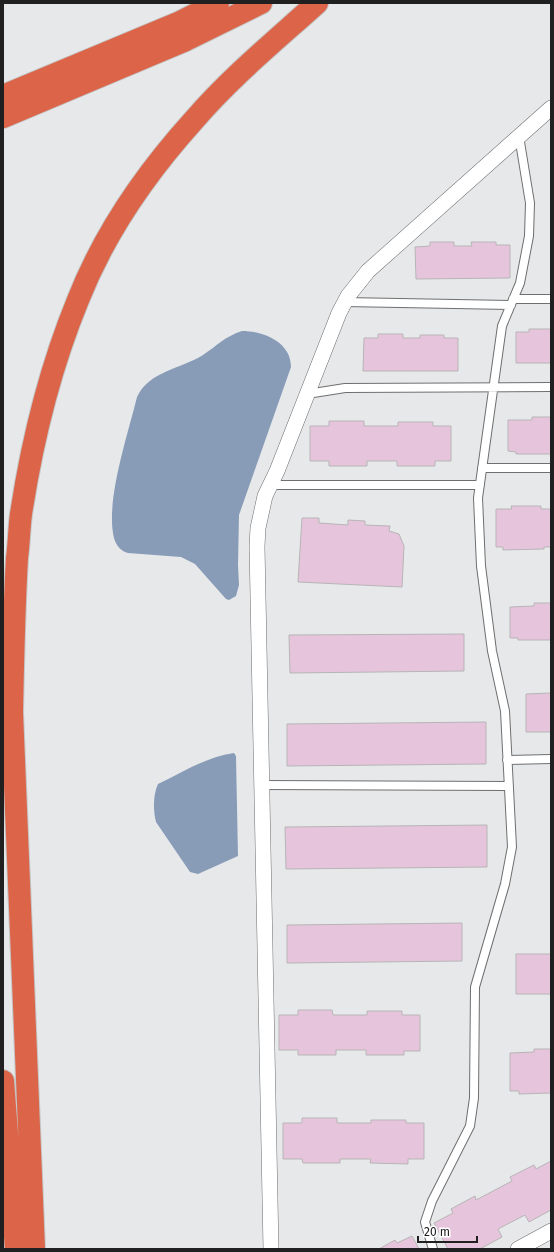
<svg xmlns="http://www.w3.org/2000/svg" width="554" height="1252" font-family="'Fira Sans',sans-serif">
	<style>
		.water { fill: #889cb8 }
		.building { fill: #e6c5dc; stroke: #b7b5b6 }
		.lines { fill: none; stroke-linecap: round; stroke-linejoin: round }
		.service-casing { stroke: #6e6f70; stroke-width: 10 }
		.minor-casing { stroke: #6e6f70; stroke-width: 16 }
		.motorway-casing { stroke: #c5c5c5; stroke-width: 24 }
		.service { stroke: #fff; stroke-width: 8 }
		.minor { stroke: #fff; stroke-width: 15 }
		.motorway { stroke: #db6449; stroke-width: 22 }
	</style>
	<rect width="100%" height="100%" fill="#e7e8ea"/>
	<path class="water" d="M242,331c21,0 49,11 49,36l-52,148 -1,50 1,20 -3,11 -7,4 -3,-1 -31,-35 -14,-7 -53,-4c-9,-2 -14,-11 -15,-20 -6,-37 15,-99 24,-136 12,-26 44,-28 66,-42 15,-10 21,-18 39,-24z
		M234,753l2,3 2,100 -40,18 -8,-2 -34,-50c-3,-12 -3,-27 2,-38 25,-12 48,-27 76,-31z"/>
	<path class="building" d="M430,242h24v4h18l-1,-4h25v3h14v33l-94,1 -1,-32 15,-1z
		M529,329h22v34h-35v-31h13z
		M378,334h25v4h17v-3h24v3h14v33h-95l1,-33h14z
		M532,417h19v37h-35v-2l-8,-1v-31h24z
		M329,421h35v5h34v-4h35v4h18v35h-16v5h-38v-5h-30v5h-38v-5h-19v-35h19z
		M511,506h30v3h10v38h-7v2l-41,1v-3h-7v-38h16z
		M302,518h17v5l29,2v-5l17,1v4l25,1 -1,5 10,3 5,12 -2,41 -104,-5z
		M534,603h17v37h-33v-2h-8v-31l24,-1z
		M464,634v37l-174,2 -1,-38z
		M551,693v39h-25v-38z
		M486,722v42l-199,2v-42z
		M487,825v42l-201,2 -1,-42z
		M462,923v38l-175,2v-38z
		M516,954h35v40h-35z
		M298,1010h34l1,5h34v-4h35v4h18v36h-16v4h-38v-5h-30v5h-38v-5h-19v-35h19z
		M534,1049h17v44l-32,1v-3h-9v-38l24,-1z
		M302,1118h35v5h34v-3h35v3h18v36h-16v5l-38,-1 1,-4h-31v4h-37l-1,-4h-19v-36h19z
		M551,1161v49l-22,12 -4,-7 -27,14 4,8 -22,12h-32l-14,-26 19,-10 -2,-4 24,-13 1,4 36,-19 -2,-4 24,-12 2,4z
		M412,1236l7,13h-40l16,-9 2,3z"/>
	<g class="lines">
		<defs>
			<path id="service" d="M513,299h38
				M344,302l167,3
				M307,394l38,-6 206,-1
				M482,468h69
				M270,485h210
				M507,760l44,-1
				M262,785l247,1
				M433,1249l-8,-27 7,-21 38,-75 4,-28 1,-111 30,-103 7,-37 -7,-136 -13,-60 -11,-85 -3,-68 24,-172 18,-43 9,-47 1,-33 -11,-67"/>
			<path id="minor" d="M271,1249l-14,-703 1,-18 7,-32 12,-25 62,-158 9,-17 20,-25 183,-163
				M518,1249l33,-18"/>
			<path id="motorway" d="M3,96l175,-73 40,-20
				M3,117l183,-77 75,-37
				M3,1081l13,168
				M34,1249l-22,-537c1,-51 2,-102 5,-154 2,-14 2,-29 4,-44 11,-72 29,-146 57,-214 26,-66 69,-128 116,-180 37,-43 81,-79 123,-117"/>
		</defs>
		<use href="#service" class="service-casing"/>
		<use href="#minor" class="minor-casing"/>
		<use href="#motorway" class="motorway-casing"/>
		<use href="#service" class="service"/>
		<use href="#minor" class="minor"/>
		<use href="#motorway" class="motorway"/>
	</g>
	<rect width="554" height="1252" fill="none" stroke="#202021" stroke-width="8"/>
	<path d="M418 1236v6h59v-6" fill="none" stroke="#202021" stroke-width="2"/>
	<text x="424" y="1236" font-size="12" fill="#202021" stroke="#ffffff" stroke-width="3" paint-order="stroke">20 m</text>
</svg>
